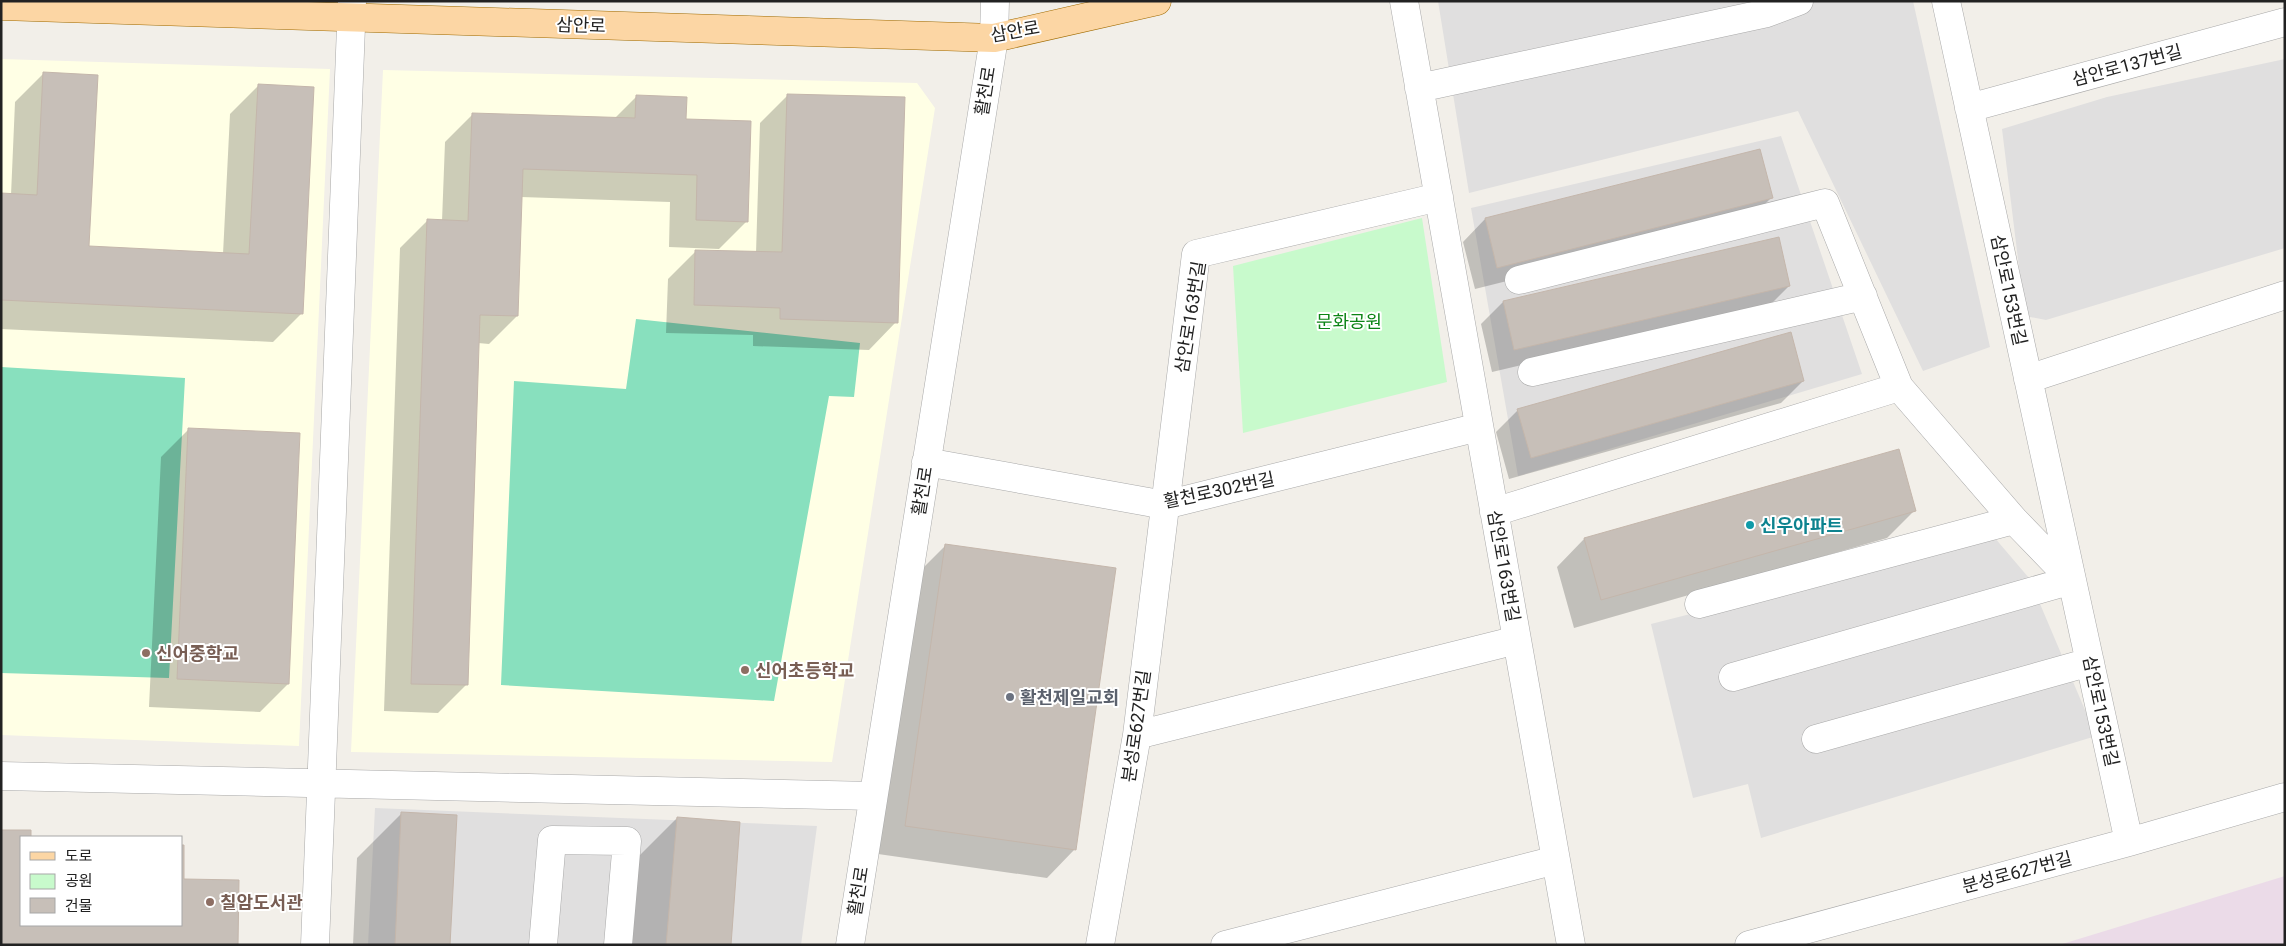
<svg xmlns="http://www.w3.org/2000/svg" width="2286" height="946" font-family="Roboto,'Noto Sans KR',sans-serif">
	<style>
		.residential { fill: #e0dfdf }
		.industrial { fill: #ebdbe8 }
		.education { fill: #ffffe5 }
		.park { fill: #c8facc }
		.pitch { fill: #88e0be }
		.shadow { fill: #0003 }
		.building { fill: #c7bfb8; stroke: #c4b6ab }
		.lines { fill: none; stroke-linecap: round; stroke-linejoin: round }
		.minor-casing { stroke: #a9a9a9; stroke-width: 29 }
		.major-casing { stroke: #a06b00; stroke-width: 29 }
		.minor { stroke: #fff; stroke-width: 28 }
		.major { stroke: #fcd6a4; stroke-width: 28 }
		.culture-dot { fill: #0f9aa8; stroke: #fff; stroke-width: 2 }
		.education-dot { fill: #8d6e63; stroke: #fff; stroke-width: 2 }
		.worship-dot { fill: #6b7280; stroke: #fff; stroke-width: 2 }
		.labels { text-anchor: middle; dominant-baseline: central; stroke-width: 4; stroke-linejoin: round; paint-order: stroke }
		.street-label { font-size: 18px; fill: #222; stroke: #fff }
		.park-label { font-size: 18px; fill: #0c8416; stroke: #fff }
		.culture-label { font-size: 18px; font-weight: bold; fill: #0d838f; stroke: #fff; text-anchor: start }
		.education-label { font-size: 18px; font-weight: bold; fill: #785e54; stroke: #fff; text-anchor: start }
		.worship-label { font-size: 18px; font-weight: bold; fill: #5b616d; stroke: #fff; text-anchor: start }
	</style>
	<rect width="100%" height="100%" fill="#f2efe9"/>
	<path class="residential" d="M1438,1h475l77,346 -67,24 -125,-260 -329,82z
		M2285,59v189l-239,72 -21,-4 -23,-187 105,-32z
		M1781,136l81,238 -344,102 -47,-268z
		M1994,537l35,41 67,158 -335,102 -13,-54 -55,14 -42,-174z
		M375,808l442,18 -16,119h-433z"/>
	<path class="industrial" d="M2285,876v69h-226z"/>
	<path class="education" d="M1,59l329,10 -31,677 -298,-11z
		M383,70l534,13 18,25 -103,654 -481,-10z"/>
	<path class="park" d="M1422,218l25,164 -204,51 -10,-167z"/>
	<path class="pitch" d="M636,319l224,24 -6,54 -25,-1 -55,305 -273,-16 13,-304 112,8z
		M1,367l184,11 -16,300 -168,-5z"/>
	<path class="shadow" d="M43,74l45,174 135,6 7,-140 28,-28 43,228 -28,28 -272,-13v-135l10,1 4,-93z
		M788,95l108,227 -27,28 -116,-4v-11l-87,-2 2,-54 28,-28 60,2 4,-130z
		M636,97l49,24 62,100 -28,28 -50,-2 1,-45 -149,-5 -4,119 -28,28 -11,-1 -12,342 -28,28 -54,-2 16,-463 28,-28 14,1 3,-79 28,-28 141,5z
		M1759,150l12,48 -22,22 -274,69 -12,-47 22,-23z
		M1778,238l11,48 -22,22 -275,64 -11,-48 22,-22z
		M1803,381l-22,22 -272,76 -13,-47 22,-22z
		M189,429l99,255 -28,28 -111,-5 12,-250z
		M1915,510l-28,28 -313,90 -17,-61 27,-28z
		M946,545l128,305 -27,28 -169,-24 40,-281z
		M402,813l47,132h-96l4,-87z
		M677,818l52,127h-103l6,-82z
		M1,831h28v6h-8v88h160l2,-44 54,64h-236z"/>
	<path class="building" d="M43,72l55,3 -9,171 160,8 9,-170 56,3 -11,227 -302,-14v-107l36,2z
		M787,94l118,3 -7,226 -118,-4v-11l-86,-3 1,-55 87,2z
		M636,95l51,2 -1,22 65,2 -3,101 -52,-2 1,-45 -174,-6 -5,147 -38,-1 -12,370 -57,-1 16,-465 41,2 4,-108 163,5z
		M1760,149l13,49 -276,70 -12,-50z
		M1779,237l11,49 -276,64 -11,-49z
		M1791,332l13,49 -273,77 -14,-49z
		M188,428l112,5 -11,251 -112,-5z
		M1899,449l17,62 -315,89 -17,-62z
		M945,544l171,24 -40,282 -171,-24z
		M401,812l56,3 -7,130h-55z
		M677,817l63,5 -9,123h-65z
		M1,830h30v7h-10v88h160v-80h3v34l55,1 -1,65h-237z"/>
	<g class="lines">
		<defs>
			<path id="minor" d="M1404,1l167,944
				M1946,1l183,841
				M1419,88l348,-75 32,-12
				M1969,108l316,-86
				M1519,280l306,-77 74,184 115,133 58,60 -339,97
				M1532,372l331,-76
				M2028,379l257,-84
				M926,462l239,43 314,-78
				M1494,512l405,-125
				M1699,604l315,-84
				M1137,735l380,-95
				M1816,739l274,-77
				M1,776l872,20
				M315,945l37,-944
				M543,945l9,-105 75,1 -9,104
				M850,945l144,-907 1,-37
				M1100,945l37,-210 59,-481 243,-57
				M1225,945l331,-85
				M1749,945l380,-103 156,-45"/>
			<path id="major" d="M1,6l993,32 163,-37"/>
		</defs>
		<use href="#minor" class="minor-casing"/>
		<use href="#major" class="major-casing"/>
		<use href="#minor" class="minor"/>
		<use href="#major" class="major"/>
	</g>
	<circle class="culture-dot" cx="1750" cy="525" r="5"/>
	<g class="education-dot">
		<circle cx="146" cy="653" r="5"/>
		<circle cx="745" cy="670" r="5"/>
		<circle cx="210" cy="902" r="5"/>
	</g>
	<circle class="worship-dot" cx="1010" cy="697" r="5"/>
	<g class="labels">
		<g class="street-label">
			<text transform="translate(581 25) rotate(2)">삼안로</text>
			<text transform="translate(1015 31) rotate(-10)">삼안로</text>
			<text transform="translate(2127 65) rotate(-15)">삼안로137번길</text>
			<text transform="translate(985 91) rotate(-81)">활천로</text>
			<text transform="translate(2009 290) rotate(78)">삼안로153번길</text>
			<text transform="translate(1190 317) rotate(-81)">삼안로163번길</text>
			<text transform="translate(1219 490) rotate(-12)">활천로302번길</text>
			<text transform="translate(922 491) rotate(-81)">활천로</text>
			<text transform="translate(1504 566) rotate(80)">삼안로163번길</text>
			<text transform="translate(2101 711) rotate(78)">삼안로153번길</text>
			<text transform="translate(1136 726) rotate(-82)">분성로627번길</text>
			<text transform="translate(2017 872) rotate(-15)">분성로627번길</text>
			<text transform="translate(858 891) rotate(-81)">활천로</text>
		</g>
		<g class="park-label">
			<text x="1349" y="321">문화공원</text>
		</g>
		<g class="culture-label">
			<text x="1760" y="525">신우아파트</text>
		</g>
		<g class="education-label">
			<text x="156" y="653">신어중학교</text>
			<text x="755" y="670">신어초등학교</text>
			<text x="220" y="902">칠암도서관</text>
		</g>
		<g class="worship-label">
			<text x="1020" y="697">활천제일교회</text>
		</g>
	</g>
	<rect width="2286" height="946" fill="none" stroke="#222222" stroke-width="5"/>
	<rect x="20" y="836" width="162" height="90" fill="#ffffff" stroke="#a7a7a7"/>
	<rect x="30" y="852" width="25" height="8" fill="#fcd6a4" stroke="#a7a7a7"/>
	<text x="65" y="861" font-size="15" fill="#222222">도로</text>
	<rect x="30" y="874" width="25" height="15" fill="#c8facc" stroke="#a7a7a7"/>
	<text x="65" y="886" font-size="15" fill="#222222">공원</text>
	<rect x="30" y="898" width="25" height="15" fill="#c7bfb8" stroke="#a7a7a7"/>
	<text x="65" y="911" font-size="15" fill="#222222">건물</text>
</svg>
